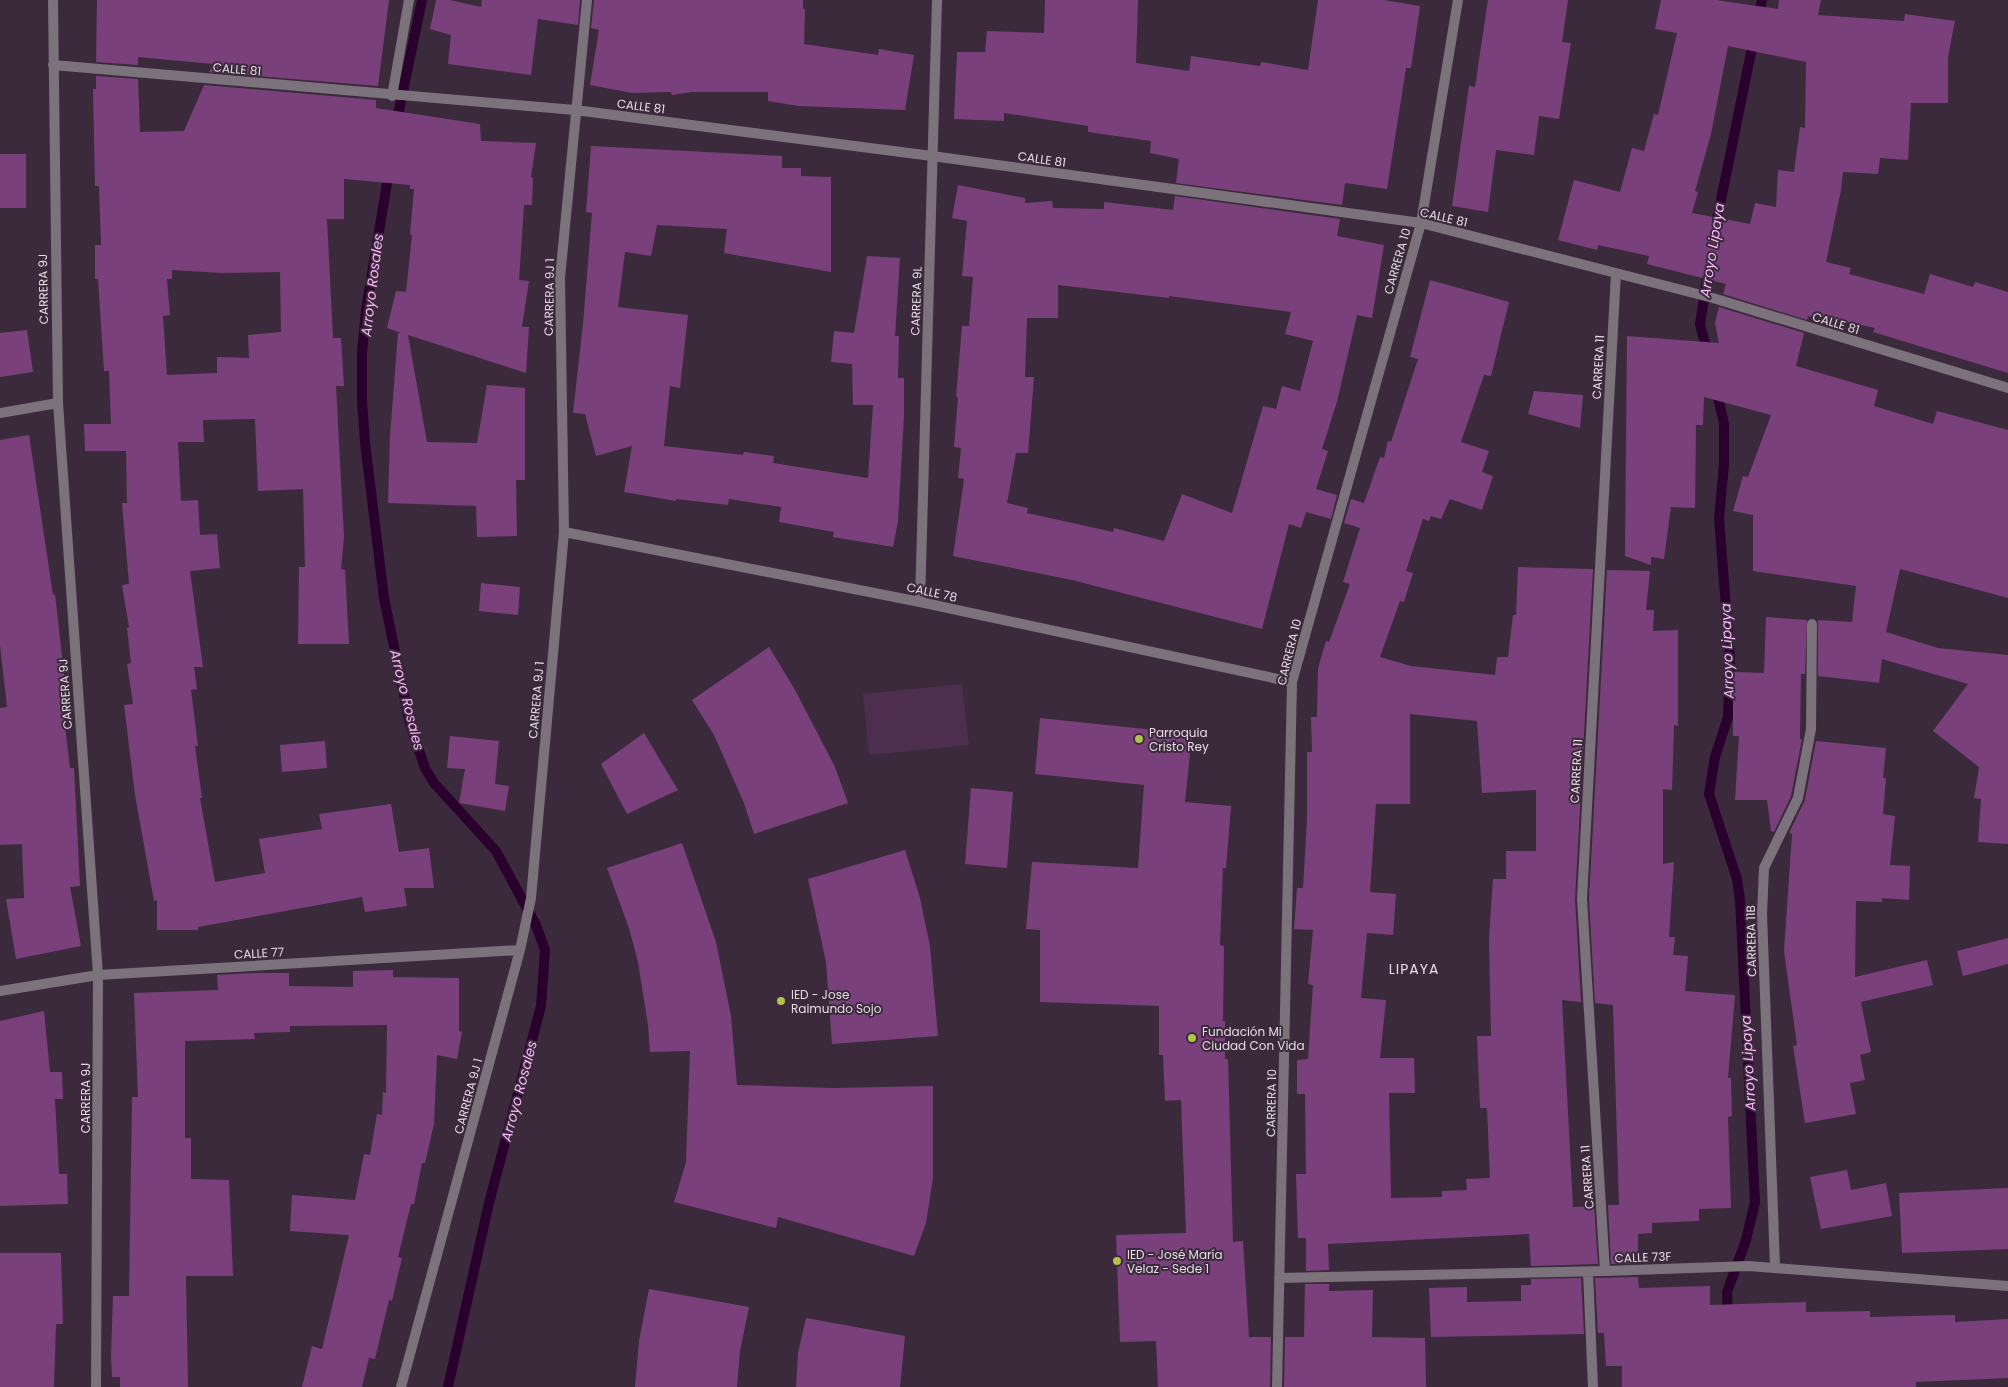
<svg xmlns="http://www.w3.org/2000/svg" width="2008" height="1387" font-family="Poppins,sans-serif">
	<style>
		.green { fill: #4e2e4f }
		.lines { fill: none; stroke-linecap: round; stroke-linejoin: round }
		.stream { stroke: #2a012c; stroke-width: 10 }
		.building { fill: #7a407b; fill-rule: evenodd }
		.lane { stroke: #7b727b; stroke-width: 10 }
		.street { stroke: #7b727b; stroke-width: 10 }
		.poi-dot { fill: #b2c34c; stroke: #3b2a3b; stroke-width: 2 }
		.labels { text-anchor: middle; dominant-baseline: central; stroke-width: 4; stroke-linejoin: round; paint-order: stroke }
		.street-label { font-size: 12px; fill: #e6dae5; stroke: #3b2a3b }
		.poi-label { font-size: 12px; fill: #e6dae5; stroke: #3b2a3b; text-anchor: start }
		.water-label { font-size: 14px; font-style: italic; fill: #fab7fa; stroke: #3b2a3b }
		.neighbourhood-label { font-size: 14px; letter-spacing: 1px; fill: #e6dae5; stroke: #3b2a3b }
	</style>
	<rect width="100%" height="100%" fill="#3b2a3b"/>
	<path class="green" d="M962,684l7,61 -100,10 -6,-61z"/>
	<g class="lines">
		<path class="stream" d="M1758,19l4,-19
			M396,125l26,-125
			M389,171l-23,139 -4,43v48l3,41 19,156 26,126 15,44 9,15 62,68 40,74 9,25 -4,56 -52,197 -41,184
			M1715,229l39,-191
			M1708,355l-8,-31 9,-58
			M1716,388l8,36v40l-5,55 11,138 -2,60 -13,40 -6,37 28,85 3,21 15,302 -9,38 -19,52 1,26"/>
	</g>
	<path class="building" d="M97,0h292l-11,86 -169,-14 4,-8 -75,-7v8l-42,-3z
		M436,0h14l31,7 1,-7h98l-2,25 -40,-6 -7,56 -83,-11 3,-29 -21,-6z
		M594,0h209v9h2l-1,35 74,11 1,-6 35,6 -9,55 -107,-4 -30,-5v-9h-76l-20,3 -1,-3 -39,1 -42,-8 9,-55 -8,-2z
		M1045,0h93l-2,63 53,8 2,-15 69,10 1,-4 47,8 10,-70h66l36,6 -9,62h-5l-19,121 -42,-6 -3,22 -166,-22 3,-24 -29,-6 1,-12 -63,-9v-6l-84,-13v8l-50,-2 3,-67h28l2,-21 57,2z
		M1488,0h80l-6,42 9,1 -12,76 -20,-3 -5,39 -38,-5 -8,62 -36,-6 17,-120 6,1z
		M1661,0h55l62,9 1,-9h42l-3,15 86,6 1,-7 50,7 -7,36v46h-37l-3,57 -28,-2 -2,16 -35,-2 -2,18 -15,72 25,6 -2,6 75,20 6,-20 43,13 2,-5 33,10v81l-135,-41 2,-4 -62,-13 -1,2 -4,-1 -1,4 -84,-26 3,-10 -79,-20 2,-8 -51,-11 -1,5 -39,-10 16,-60 46,12 12,-44 12,3 10,-37 4,1 19,-82 -22,-4zM1728,46l78,16 -1,66 -5,-1 -6,45 -16,-2 -2,37 -21,-4 -5,21 -58,-11 6,-21 -3,-1 16,-57z
		M96,76l42,3 2,53 44,-1 20,-46 172,15v8l104,16 1,17 55,2 -5,34 2,1 -1,27h-8l-5,75 10,1 -7,46h7l-3,46 -118,-38 19,107 50,1 10,-58 38,3v92h-9l1,56 -40,1 -1,-31 -88,-3 2,-67 8,-103h3l-14,-5 9,-37 10,1 6,-57 -2,-1 4,-45h-4v-4l-66,-6v40h-17l6,119h8l3,48h-8l8,151 -3,32 4,1 4,74h-51l1,-77h6l-2,-78 -45,2 -3,-72 -52,1 1,22h-26l3,59 17,-1 2,35 17,-1 3,34 -30,3 13,96h-9l3,22 -6,1 7,56h-3l7,52h-2l15,84 50,-9 -6,-34 63,-10 -3,-15 72,-10 8,48 30,-4 5,40h-30l3,18 -42,6 -3,-15 -164,30v3h-41v-30l-3,1 -19,-106 -11,-90 9,-1 -6,-40 4,-1 -4,-35 2,-1 -7,-42 7,-1 -7,-81h5l-1,-52h-41l-1,-27h27l-2,-53h-5l-6,-92h-3v-34h6l-2,-59h-4l-2,-97h3zM172,270l49,3 59,-1 1,60 -33,3 1,23 -32,-1v16l-50,2 -4,-59 7,-1 -3,-36h5z
		M591,146l191,10v12h19v8l30,1v95l-107,-19 3,-24 -70,-4 -6,31 -26,-4 -7,55 70,8 -8,73 -10,-2 -6,60 79,9 1,-3 30,4 -1,7 95,15 5,-73h-20l-1,-41 -21,-2 3,-31 20,2 13,-77 33,2 -5,78h4l-1,42h6v38l-6,105 -5,26 -60,-10 1,-5 -55,-10 2,-15 -52,-8 -1,6 -52,-6v2l-52,-9 8,-46 -36,10 -11,-42 -12,-1 10,-89 9,-111 -6,-1z
		M0,154h26v54h-26z
		M958,185l67,13v5l27,-2 1,7 51,1v-7l69,8 2,-14 165,23 -3,17 47,9 -12,73 -15,-3 -20,87 -15,47 6,2 -12,38 21,6 -6,24 -25,-7 -5,16 -12,-4 -27,105 -190,-49 -119,-24 11,-77 -6,-1 3,-30 -7,-1 4,-50h-2l6,-71h7l4,-49 -11,-1 5,-55 -15,-3zM1058,285l111,13v-2l122,16 -6,22 28,7 -13,50 -18,-5 -6,23 -13,-3 -31,107 -50,-19 -18,47 -50,-13 -1,4 -86,-19 1,-5 -21,-5 9,-50h12l6,-76h-9l2,-59h31z
		M1430,280l79,22 -18,74 -7,-1 -23,67 28,9 -7,21 11,4 -11,34 -32,-11 -9,20 -10,-3 -2,5 -6,-2 -17,52 7,2 -9,29 -4,-1 -20,56 31,9 84,9 2,-18h11l5,-42h3l2,-48 75,2 -18,330 6,103 -19,-2 11,207 21,-1 4,58 -67,2 -2,-32 -201,10 1,26 -23,1v-33h-8l-2,-64h10l-1,-80h-8v-34l11,-1 5,-74 -5,-1 5,-54 -19,-1 3,-41h6l4,-69v-67h5l-1,-35h6l1,-49 8,-27 3,1 21,-58 -7,-2 17,-54 -16,-5 7,-24 13,4 16,-46 4,1 4,-17 3,1 27,-83 -8,-2zM1410,714l67,7 5,72 54,-3v61h-30v28h-13l-4,59 2,98h-14l3,72h7l3,70 -24,1 1,11 -25,1v6l-51,1 -2,-105h26l-1,-35h-34l6,-58 -25,-2 6,-65 26,2 3,-41 -26,-2 6,-88h34z
		M1719,307l85,26 -8,33 82,24 -4,16 59,18 4,-13 71,19v168l-108,-29 -14,63 52,16 70,7v189l-30,-2 3,-43 -7,-1 5,-31 -46,-36 35,-47 -86,-25 -3,24 -61,-7v-56l34,2 4,-36 -103,-15v-56l-20,-4 10,-35 5,1 23,-62 -67,-18 -1,28h-7l-1,83 -24,-1 -7,52 -13,-2v8l-26,-9 2,-220 92,7 -4,-20z
		M27,330l6,42 -33,5v-44z
		M1534,391l49,4 -3,33 -52,-14z
		M29,435l24,160 2,-1 10,89h-5l10,85h4l6,118 -10,1 11,59 -65,13 -10,-60 18,-1 -2,-54 -22,1v-137l7,-1 -7,-62v-205z
		M1607,570l43,1 -4,39h8l-1,21 25,-1v96l-4,-1 -2,65 -9,-1v75l11,-2 -5,75h6l-2,18 15,1 -3,35 50,4 -7,83h3l1,38 -4,1 3,91 -32,1v12l-47,2v10l-14,1v29l-27,1 -3,-59h11l-6,-200 -18,-2 -6,-104z
		M481,583l39,4 -2,28 -39,-4z
		M1766,617l41,3 -2,54h-4l-1,65h2l-11,57 -17,36 -3,-1 -4,-31h-32l4,-64h-6v-64l31,1z
		M769,647l25,41 41,79 13,36 -94,31 -10,-31 -30,-68 -22,-35z
		M1040,718l152,16 -7,68 46,4 -5,62h-3l-3,77 4,1 -1,75h2v38h3l5,183 10,-1 6,96h22l-1,50h-112l-2,-46 -36,1 -4,-107 70,-2 -5,-133 -16,1 -2,-46h-4v-49l-119,-4v-72l-14,-1 6,-67 106,6 6,-83 -109,-11z
		M644,733l34,57 -51,24 -26,-50z
		M450,736l49,5 -4,43 14,2 -4,25 -46,-8 6,-34 -18,-1z
		M325,741l2,27 -45,4 -2,-27z
		M1816,741l70,7 -3,30h3l-3,36 12,2 -5,49 20,1 -1,34 -27,-2v4l-26,-1 -1,76 72,-17 6,25 -72,17 10,50 -11,3 5,25 -15,3 6,31 -51,9 -12,-77 4,-1 -13,-94 8,-117 -3,-1 16,-33z
		M971,788l42,4 -6,76 -42,-4z
		M682,843l34,99 15,74 6,69 96,3 100,-2v92l-7,45 -12,33 -136,-39 -2,11 -102,-26 12,-40 4,-111 -40,1 -2,-27 -10,-63 -9,-34 -22,-60z
		M905,850l15,48 10,48 8,90 -106,8 -6,-82 -18,-83z
		M2008,938v26l-45,12 -6,-25z
		M393,970v7l66,1v53l3,1 -5,27 -20,-4 -3,69 -9,39h-3l-8,41h-3l-13,53 4,1 -10,43 -3,-1 -14,59 -6,-1 -7,29h-60l10,-41 10,3 27,-114 -59,-4 2,-36 63,5 9,-46 6,1 7,-41 5,1 1,-23 3,1 1,-68 -97,1v6l-36,1 1,6 -70,2v97h6v41l38,1 4,96h-47l2,111h-68v-10h-8l-1,-22 2,-59h16l3,-199h6l-4,-104 84,-3 -1,-15 40,-2h32v13l64,1v-16z
		M44,1011l6,61h12l1,27h-8l4,75h8l1,30 -68,2v-185z
		M1847,1170l4,20 35,-7 6,33 -71,13 -11,-52z
		M2008,1188v61l-106,4 -3,-60z
		M0,1253h61l2,71h-7l-2,63h-54z
		M1638,1277l1,11 71,-2v19l96,-3v10l64,-1v6l85,-2v7l53,-3v59l-92,4v5h-294v-21h-16l-2,-33h-6l-3,-55z
		M1581,1278l3,56 -153,3 -2,-49 38,-1v15l54,-1v-16h10v-6z
		M1305,1284h24v7l44,-1 -1,47 53,1 1,49h-142l1,-50h19z
		M649,1289l100,18 -9,44 -3,36h-102l4,-46z
		M806,1318l99,18 -5,51h-104l2,-34z"/>
	<g class="lines">
		<path class="lane" d="M392,96l17,-96"/>
		<path class="street" d="M53,0l5,403 40,572 -2,412
			M53,65l522,45 357,46 489,67 292,75 295,90
			M0,413l58,-10
			M564,532l356,70 372,80
			M920,602l17,-602
			M0,991l98,-16 422,-25
			M1775,1266l-13,-352 2,-46 34,-70 13,-69 1,-105
			M1605,1271l-23,-372 34,-626
			M1588,1272l5,115
			M1279,1278l326,-7 144,-5 259,20
			M401,1387l119,-437 11,-52 33,-366 -4,-254 27,-278
			M1277,1387l15,-705 129,-459 37,-223"/>
	</g>
	<g class="poi-dot">
		<circle cx="1139" cy="739" r="5"/>
		<circle cx="781" cy="1001" r="5"/>
		<circle cx="1192" cy="1038" r="5"/>
		<circle cx="1117" cy="1261" r="5"/>
	</g>
	<g class="labels">
		<g class="street-label">
			<text transform="translate(237 69) rotate(5)">CALLE 81</text>
			<text transform="translate(641 106) rotate(7)">CALLE 81</text>
			<text transform="translate(1042 159) rotate(8)">CALLE 81</text>
			<text transform="translate(1444 217) rotate(13)">CALLE 81</text>
			<text transform="translate(1397 261) rotate(-74)">CARRERA 10</text>
			<text transform="translate(43 289) rotate(-91)">CARRERA 9J</text>
			<text transform="translate(549 297) rotate(-89)">CARRERA 9J 1</text>
			<text transform="translate(916 301) rotate(-88)">CARRERA 9L</text>
			<text transform="translate(1836 323) rotate(17)">CALLE 81</text>
			<text transform="translate(1598 367) rotate(-87)">CARRERA 11</text>
			<text transform="translate(932 592) rotate(12)">CALLE 78</text>
			<text transform="translate(1289 652) rotate(-76)">CARRERA 10</text>
			<text transform="translate(65 694) rotate(-94)">CARRERA 9J</text>
			<text transform="translate(536 700) rotate(-85)">CARRERA 9J 1</text>
			<text transform="translate(1576 771) rotate(-87)">CARRERA 11</text>
			<text transform="translate(1751 941) rotate(-91)">CARRERA 11B</text>
			<text transform="translate(259 953) rotate(-3)">CALLE 77</text>
			<text transform="translate(468 1096) rotate(-75)">CARRERA 9J 1</text>
			<text transform="translate(85 1098) rotate(-90)">CARRERA 9J</text>
			<text transform="translate(1271 1103) rotate(-89)">CARRERA 10</text>
			<text transform="translate(1587 1177) rotate(-94)">CARRERA 11</text>
			<text transform="translate(1643 1257) rotate(-2)">CALLE 73F</text>
		</g>
		<g class="poi-label">
			<text x="1149" y="732">Parroquia<tspan x="1149" dy="14">Cristo Rey</tspan></text>
			<text x="791" y="994">IED - Jose<tspan x="791" dy="14">Raimundo Sojo</tspan></text>
			<text x="1202" y="1031">Fundación Mi<tspan x="1202" dy="14">Ciudad Con Vida</tspan></text>
			<text x="1127" y="1254">IED - José María<tspan x="1127" dy="14">Velaz - Sede 1</tspan></text>
		</g>
		<g class="water-label">
			<text transform="translate(1712 250) rotate(-81)">Arroyo Lipaya</text>
			<text transform="translate(372 285) rotate(-83)">Arroyo Rosales</text>
			<text transform="translate(1727 651) rotate(-92)">Arroyo Lipaya</text>
			<text transform="translate(407 700) rotate(76)">Arroyo Rosales</text>
			<text transform="translate(1748 1063) rotate(-93)">Arroyo Lipaya</text>
			<text transform="translate(519 1091) rotate(-75)">Arroyo Rosales</text>
		</g>
		<g class="neighbourhood-label">
			<text x="1414" y="969">LIPAYA</text>
		</g>
	</g>
</svg>
